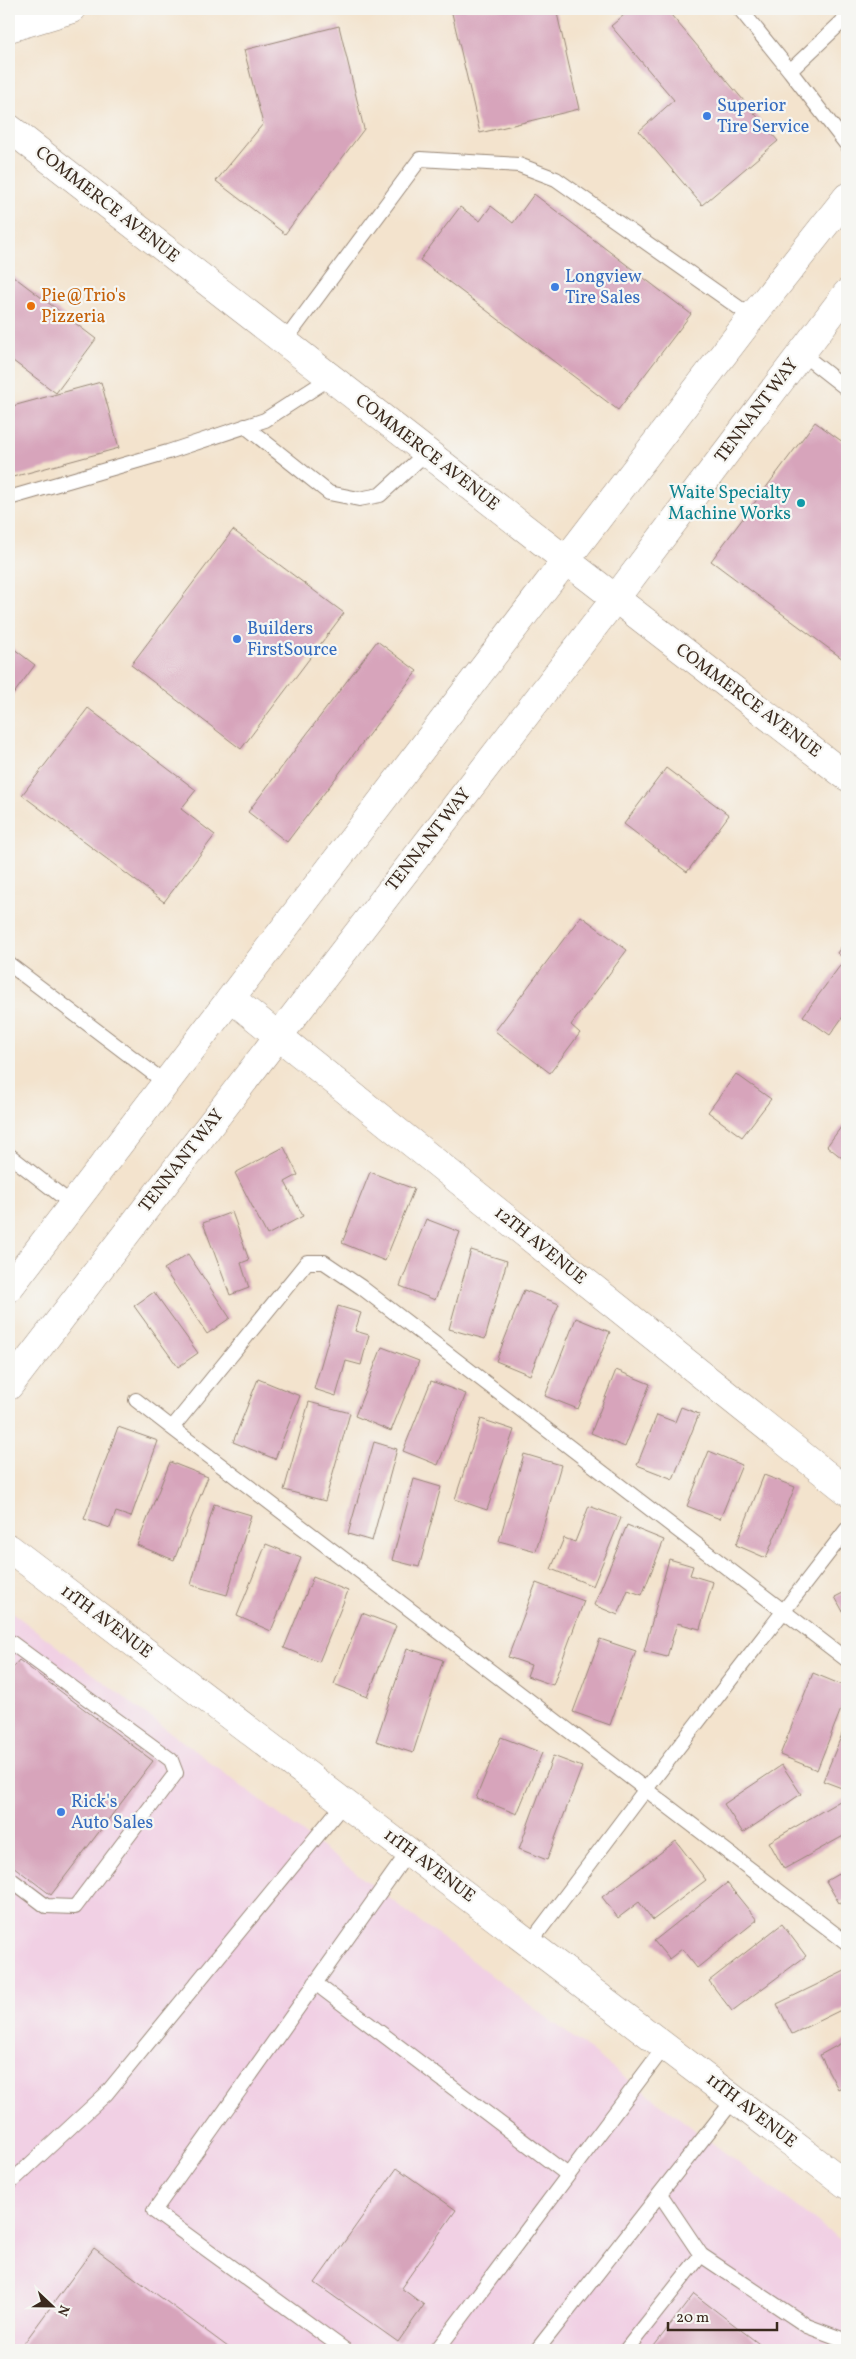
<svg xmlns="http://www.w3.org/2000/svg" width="856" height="2359" font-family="Vollkorn,serif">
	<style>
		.built { fill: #f1d0e4 }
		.building { fill: #d7a4bb }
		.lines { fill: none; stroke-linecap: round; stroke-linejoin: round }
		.service-casing { stroke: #978676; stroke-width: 16 }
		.minor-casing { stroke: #978676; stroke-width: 29 }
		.tertiary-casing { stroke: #978676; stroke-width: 29 }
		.secondary-casing { stroke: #978676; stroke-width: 29 }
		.primary-casing { stroke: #978676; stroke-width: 29 }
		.service { stroke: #fff; stroke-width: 14 }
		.minor { stroke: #fff; stroke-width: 28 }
		.tertiary { stroke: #fff; stroke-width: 28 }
		.secondary { stroke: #fff; stroke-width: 28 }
		.primary { stroke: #fff; stroke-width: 28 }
		.shop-dot { fill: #3f7fe0; stroke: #f6f6f2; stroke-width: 2 }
		.food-dot { fill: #e8710a; stroke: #f6f6f2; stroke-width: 2 }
		.culture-dot { fill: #0f9aa8; stroke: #f6f6f2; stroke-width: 2 }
		.labels { text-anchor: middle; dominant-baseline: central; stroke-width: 4.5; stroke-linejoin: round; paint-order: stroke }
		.shop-label { font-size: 18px; fill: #366cbe; stroke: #f6f6f2; text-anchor: start }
		.street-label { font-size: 18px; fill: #3b2a1e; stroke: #f6f6f2 }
		.food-label { font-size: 18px; fill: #c56008; stroke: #f6f6f2; text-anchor: start }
		.culture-label { font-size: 18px; fill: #0d838f; stroke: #f6f6f2; text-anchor: end }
	</style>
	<rect width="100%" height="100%" fill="#f6f6f2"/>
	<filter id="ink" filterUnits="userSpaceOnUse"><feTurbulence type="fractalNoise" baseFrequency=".02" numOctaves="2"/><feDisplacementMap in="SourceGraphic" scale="10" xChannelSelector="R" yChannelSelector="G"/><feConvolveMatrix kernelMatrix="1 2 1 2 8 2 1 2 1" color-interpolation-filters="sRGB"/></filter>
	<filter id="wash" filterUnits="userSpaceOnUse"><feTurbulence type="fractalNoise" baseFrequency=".0096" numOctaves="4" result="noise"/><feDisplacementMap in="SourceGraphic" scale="20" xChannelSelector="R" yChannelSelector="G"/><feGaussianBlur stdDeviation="1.12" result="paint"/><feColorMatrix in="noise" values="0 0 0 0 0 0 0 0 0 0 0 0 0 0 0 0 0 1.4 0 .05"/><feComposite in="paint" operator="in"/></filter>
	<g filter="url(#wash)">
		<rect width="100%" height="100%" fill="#f3e3cd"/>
		<path class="built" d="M9,1610l838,635v105h-838z"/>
		<g id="blocks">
			<path class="building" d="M451,9h105l23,100 -99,24z
				M631,9h35l112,132 -76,64 -63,-74 35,-31 -63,-74z
				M339,26l25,103 -79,105 -69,-53 47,-57 -19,-74z
				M534,194l157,120 -73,96 -198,-150 40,-53 20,14 11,-15 22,17z
				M9,273l87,66 -40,54 -47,-35z
				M101,382l18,66 -110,30v-71z
				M815,422l32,23v217l-136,-101z
				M233,530l111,83 -103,136 -110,-84z
				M377,641l40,30 -130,171 -39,-30z
				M9,645l26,20 -26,35z
				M88,708l108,82 -15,19 34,26 -51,67 -142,-107z
				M666,768l63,47 -42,57 -63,-48z
				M581,916l46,34 -56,75 9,8 -30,40 -55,-42z
				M847,939v72l-17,24 -27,-19 42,-57 -8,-6z
				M736,1074l35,25 -29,38 -34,-25z
				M847,1119v43l-20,-16z
				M284,1147l14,28 -13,7 18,34 -36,19 -32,-62z
				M370,1172l44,17 -29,72 -43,-18z
				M232,1212l17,48 -8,3 8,25 -19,7 -27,-72z
				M426,1219l34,13 -25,68 -35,-14z
				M471,1250l36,11 -22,78 -36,-10z
				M188,1254l42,64 -23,16 -43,-65z
				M524,1290l35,14 -29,71 -34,-14z
				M154,1292l44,61 -20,14 -44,-61z
				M338,1306l23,7 -6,18 14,4 -8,30 -15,-4 -10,35 -22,-7z
				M576,1318l34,14 -32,77 -33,-13z
				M382,1347l37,14 -28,70 -36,-15z
				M616,1370l34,14 -25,63 -34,-14z
				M258,1379l42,17 -25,63 -42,-17z
				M431,1381l35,13 -28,71 -35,-14z
				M309,1402l41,11 -25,88 -41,-11z
				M681,1407l18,7 -26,65 -36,-14 20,-50 18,7z
				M481,1419l33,11 -27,80 -32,-11z
				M118,1427l40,14 -27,76 -15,-5 -6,16 -26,-9z
				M374,1442l23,7 -25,92 -24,-7z
				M709,1451l33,14 -22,54 -33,-13z
				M524,1454l37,11 -25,86 -37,-10z
				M170,1462l38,15 -34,83 -37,-15z
				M764,1475l31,12 -29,71 -30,-13z
				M414,1479l27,8 -22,80 -27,-7z
				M214,1504l37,11 -24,80 -36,-10z
				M589,1506l32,12 -28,68 -42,-17 13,-31 11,4z
				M627,1525l37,15 -22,55 -14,-5 -10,25 -24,-10z
				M266,1544l35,14 -30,73 -34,-15z
				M669,1559l24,7 -3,9 23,7 -13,47 -23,-6 -10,34 -23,-6z
				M313,1577l35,14 -29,71 -35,-14z
				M536,1583l48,18 -31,84 -26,-9 4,-11 -23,-8z
				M847,1591v28l-12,-22z
				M362,1613l34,13 -29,71 -33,-13z
				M600,1639l36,12 -26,74 -37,-13z
				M407,1648l36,12 -30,93 -37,-12z
				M19,1660l134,101 -102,134 -42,-32v-190z
				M813,1673l34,14v7l-30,76 -37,-15z
				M847,1722v68l-24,-9z
				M501,1737l41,16 -25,61 -41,-16z
				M553,1756l29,11 -35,93 -28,-11z
				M782,1765l19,29 -58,39 -19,-29z
				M845,1798l2,4v32l-63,35 -15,-27z
				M676,1841l30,39 -53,40 -14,-18 -21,16 -16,-21z
				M847,1869v30l-8,4 -13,-22z
				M727,1883l30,37 -60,48 -15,-19 -13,10 -15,-18z
				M782,1924l24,32 -74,55 -23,-30z
				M847,1970v37l-55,27 -15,-30z
				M847,2040v44l-9,5 -18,-34z
				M397,2168l59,42 -55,78 23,17 -26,37 -83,-59z
				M94,2248l138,102h-213z
				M694,2294l73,56h-116z"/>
		</g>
	</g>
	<g filter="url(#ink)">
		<use href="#blocks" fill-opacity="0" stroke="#978676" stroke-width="1"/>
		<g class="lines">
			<defs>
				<path id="service" d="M740,9l50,62
					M847,17l-57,54 57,74
					M284,342l136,-183 99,6 37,14 196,138
					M801,353l46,36
					M245,426l84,67 30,6 21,-4 47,-43
					M9,498l159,-46 97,-32 65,-42
					M9,964l158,120
					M9,1155l64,50
					M136,1400l36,28 135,-166h17l37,25 486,373
					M172,1428l675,515
					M9,1641l162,119 5,13 -101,134 -29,-1 -37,-28
					M530,1943l116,-154 201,-260
					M315,1983l253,192
					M9,2184l97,-90 239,-292
					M660,2194l41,61 106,71 40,15
					M345,2350l-191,-139 255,-360
					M437,2350l228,-304
					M537,2350l198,-252
					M626,2350l75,-95"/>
				<path id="minor" d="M9,1548l838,637"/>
				<path id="tertiary" d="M9,28l63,-19
					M9,128l558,433
					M232,999l615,492"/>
				<path id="secondary" d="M567,561l280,216"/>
				<path id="primary" d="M9,1288l743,-971 95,-120
					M9,1386l606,-787 232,-306"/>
			</defs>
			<use href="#service" class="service-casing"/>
			<use href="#minor" class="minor-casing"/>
			<use href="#tertiary" class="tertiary-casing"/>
			<use href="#secondary" class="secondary-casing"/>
			<use href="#primary" class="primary-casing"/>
			<use href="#service" class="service"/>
			<use href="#minor" class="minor"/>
			<use href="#tertiary" class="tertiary"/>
			<use href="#secondary" class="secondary"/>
			<use href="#primary" class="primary"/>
		</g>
	</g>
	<g class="shop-dot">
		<circle cx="707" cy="116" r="5"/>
		<circle cx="555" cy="287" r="5"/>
		<circle cx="237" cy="639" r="5"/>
		<circle cx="61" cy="1812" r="5"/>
	</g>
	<circle class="food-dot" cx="31" cy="306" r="5"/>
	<circle class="culture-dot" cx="801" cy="503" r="5"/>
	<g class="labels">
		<g class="shop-label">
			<text x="717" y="106">Superior<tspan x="717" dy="21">Tire Service</tspan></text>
			<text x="565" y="277">Longview<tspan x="565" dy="21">Tire Sales</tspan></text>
			<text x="247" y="629">Builders<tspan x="247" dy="21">FirstSource</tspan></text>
			<text x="71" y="1802">Rick's<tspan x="71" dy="21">Auto Sales</tspan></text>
		</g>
		<g class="street-label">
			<text transform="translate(107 205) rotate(38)">COMMERCE AVENUE</text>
			<text transform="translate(757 411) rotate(-53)">TENNANT WAY</text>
			<text transform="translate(427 453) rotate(38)">COMMERCE AVENUE</text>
			<text transform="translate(748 701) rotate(37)">COMMERCE AVENUE</text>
			<text transform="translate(429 840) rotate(-52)">TENNANT WAY</text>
			<text transform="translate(182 1161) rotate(-52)">TENNANT WAY</text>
			<text transform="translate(540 1246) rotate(39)">12TH AVENUE</text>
			<text transform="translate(106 1622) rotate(37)">11TH AVENUE</text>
			<text transform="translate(429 1866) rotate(37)">11TH AVENUE</text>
			<text transform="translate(751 2111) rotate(38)">11TH AVENUE</text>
		</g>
		<g class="food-label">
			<text x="41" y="296">Pie@Trio's<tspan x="41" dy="21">Pizzeria</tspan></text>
		</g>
		<g class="culture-label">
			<text x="791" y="493">Waite Specialty<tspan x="791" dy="21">Machine Works</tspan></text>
		</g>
	</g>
	<rect width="856" height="2359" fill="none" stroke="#f6f6f2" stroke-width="30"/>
	<g transform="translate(52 2306) rotate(112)" stroke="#f6f6f2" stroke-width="4" paint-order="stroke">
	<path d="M0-4L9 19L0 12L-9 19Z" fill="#3b2a1e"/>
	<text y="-8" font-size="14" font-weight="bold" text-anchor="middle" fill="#3b2a1e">N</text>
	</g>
	<path d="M668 2322v8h109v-8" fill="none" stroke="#3b2a1e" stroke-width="2.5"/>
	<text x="676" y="2322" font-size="15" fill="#3b2a1e" stroke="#f6f6f2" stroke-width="4" paint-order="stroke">20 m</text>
</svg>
